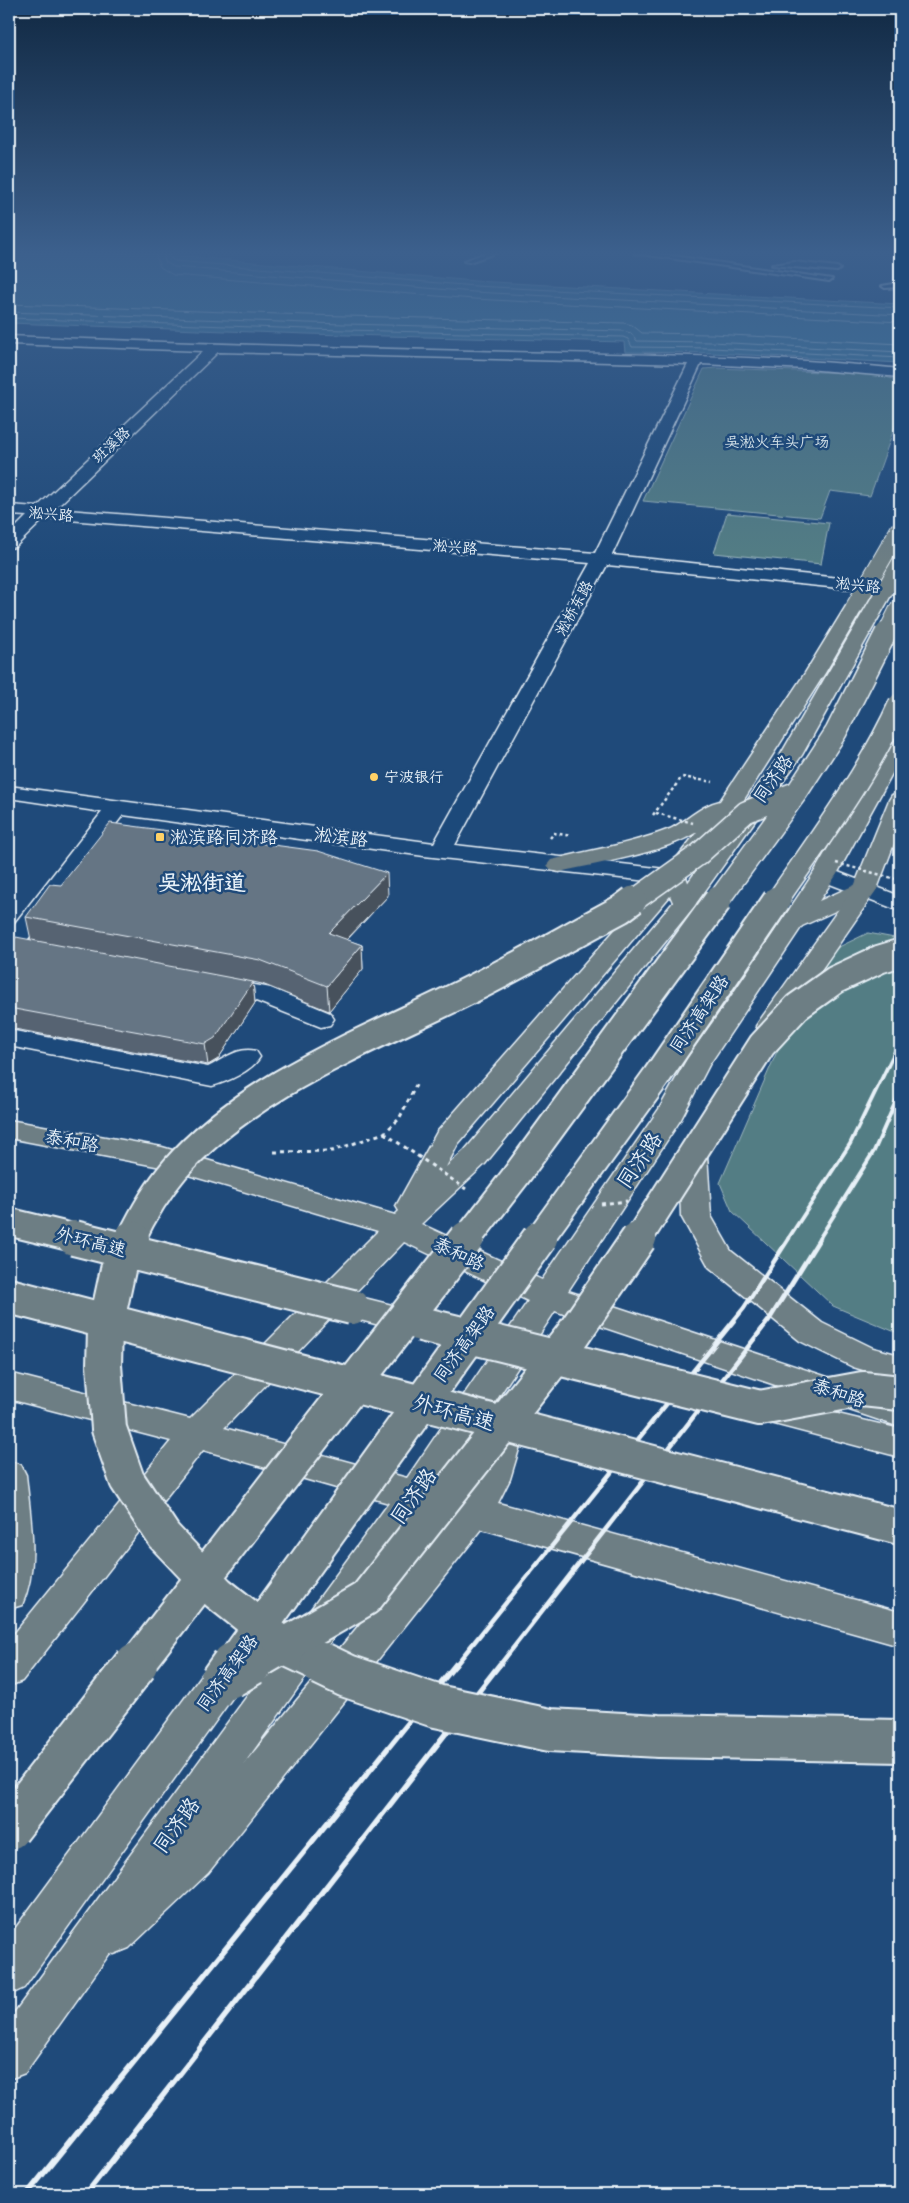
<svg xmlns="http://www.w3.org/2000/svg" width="909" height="2203" font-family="Itim,'LXGW WenKai TC',sans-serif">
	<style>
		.green { fill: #537d84; stroke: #9eb7be }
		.water { fill: #41799c; stroke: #84a9c1 }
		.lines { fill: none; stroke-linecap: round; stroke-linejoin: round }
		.shore { stroke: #a5c1d3; stroke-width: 1 }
		.lane-casing { stroke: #e8f1f8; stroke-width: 4 }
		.street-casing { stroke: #e8f1f8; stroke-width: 3 }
		.primary-casing { stroke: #e8f1f8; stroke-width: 3 }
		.highway-casing { stroke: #e8f1f8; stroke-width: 3 }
		.path-far1 { stroke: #e8f1f8; stroke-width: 2.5; stroke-dasharray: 3 3; stroke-linecap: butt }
		.path { stroke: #e8f1f8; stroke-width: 3; stroke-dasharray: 4 4; stroke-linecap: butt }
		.lane { fill: #1f4a7a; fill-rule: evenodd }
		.street { fill: #1f4a7a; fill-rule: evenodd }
		.primary { fill: #6d7e84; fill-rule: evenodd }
		.highway { fill: #6d7e84; fill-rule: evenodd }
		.rail-far2 { stroke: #e8f1f8; stroke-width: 4 }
		.rail-far1 { stroke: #e8f1f8; stroke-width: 4.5 }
		.rail { stroke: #e8f1f8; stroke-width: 5.5 }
		.highway-bridge-far4-casing { stroke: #e8f1f8; stroke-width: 19; stroke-linecap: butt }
		.highway-bridge-far3-casing { stroke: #e8f1f8; stroke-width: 24; stroke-linecap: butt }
		.highway-bridge-far2-casing { stroke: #e8f1f8; stroke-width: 31; stroke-linecap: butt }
		.highway-bridge-far1-casing { stroke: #e8f1f8; stroke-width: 38; stroke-linecap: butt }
		.highway-bridge-casing { stroke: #e8f1f8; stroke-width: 46; stroke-linecap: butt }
		.path-bridge-far1 { stroke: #e8f1f8; stroke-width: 2.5; stroke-dasharray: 3 3; stroke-linecap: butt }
		.path-bridge { stroke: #e8f1f8; stroke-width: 3; stroke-dasharray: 4 4; stroke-linecap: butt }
		.highway-bridge-far4 { stroke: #6d7e84; stroke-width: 17 }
		.highway-bridge-far3 { stroke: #6d7e84; stroke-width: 21 }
		.highway-bridge-far2 { stroke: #6d7e84; stroke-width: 27 }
		.highway-bridge-far1 { stroke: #6d7e84; stroke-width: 34 }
		.highway-bridge { stroke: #6d7e84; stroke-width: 42 }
		.wall { fill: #576472; stroke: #e8f1f8 }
		.shaded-wall { fill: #47515c; stroke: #e8f1f8 }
		.building { fill: #657484; stroke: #e8f1f8 }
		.poi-dot { fill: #ffd166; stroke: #1f4a7a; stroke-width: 2 }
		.labels { text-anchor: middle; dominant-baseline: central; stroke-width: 5; stroke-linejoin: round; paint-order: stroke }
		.far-park-label { font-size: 15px; fill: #d2e0e7; stroke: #1f4a7a }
		.far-street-label { font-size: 15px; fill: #e8f1f8; stroke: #1f4a7a }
		.far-poi-label { font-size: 15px; fill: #e8f1f8; stroke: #1f4a7a; text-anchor: start }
		.street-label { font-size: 18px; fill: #e8f1f8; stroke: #1f4a7a }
		.poi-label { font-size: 18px; fill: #e8f1f8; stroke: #1f4a7a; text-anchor: start }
		.near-street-label { font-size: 21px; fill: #e8f1f8; stroke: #1f4a7a }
		.district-label { font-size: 22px; font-weight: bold; fill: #e8f1f8; stroke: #1f4a7a }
	</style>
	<rect width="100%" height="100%" fill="#1f4a7a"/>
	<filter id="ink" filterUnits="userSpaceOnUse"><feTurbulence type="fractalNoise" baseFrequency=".02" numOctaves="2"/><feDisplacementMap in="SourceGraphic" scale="10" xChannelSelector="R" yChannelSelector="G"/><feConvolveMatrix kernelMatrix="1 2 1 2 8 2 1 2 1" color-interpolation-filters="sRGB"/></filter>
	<g filter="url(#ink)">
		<path class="green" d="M716,368l159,6 25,7v31l-30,84 -40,-5 -10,27 -177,-17 61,-132z
			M727,513l102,10 -8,41 -107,-11z
			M868,933l32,6v395l-67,-28 -101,-95 -12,-28 98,-226z"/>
		<path class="water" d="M9,253h138l328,28 425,23v59l-189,-10 -86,-1 -1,-10 -317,-8 -298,-11z"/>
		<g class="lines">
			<path class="shore" d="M155,253l5,14 13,8 301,24 426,23
				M163,253l2,9 9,5 300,25 426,23
				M169,253l1,5 5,3 300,25 425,22
				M9,304l298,11 317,8 8,2 10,8 70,1 188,10
				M9,312l298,11 316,8 8,2 6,8 75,1 188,10
				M9,318l298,11 316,8 5,2 4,8 80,1 188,10"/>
			<defs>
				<path id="lane" d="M485,253h10l-26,9 -5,-1z
					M634,253h19l179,26 -3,2z
					M794,262l43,5 3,2 -3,2 -65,-6z
					M900,283v4l-15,1 -3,-2z"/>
				<path id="street" d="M9,336c167,7 334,12 502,16 130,3 260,3 389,17v8l-93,-8 -106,-5 -89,191 288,29v10l-293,-29 -152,280 219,25 8,2 4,5 -4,5 -8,2 -250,-28 -301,-41 -105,137 -9,2v-23l93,-119 -93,-14v-12l425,57 156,-280 -545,-45 -30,29 -6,1v-14l18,-18 -18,-1v-10l28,2 166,-156 -194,-7zM218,352l470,12 -93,189 -540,-44z
					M825,867l75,29v15l-83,-32 -4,-5 4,-5z
					M217,978l54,10 59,25 4,6 -4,6 -9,2 -65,-26 -48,-9 -4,-6 4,-6z
					M9,1030l199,37c16,-8 30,-21 48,-16l4,6c-8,14 -33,25 -48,29l-203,-40z"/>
				<path id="primary" d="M900,554v23l-5,11 -93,167 -110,154 -207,255 -64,60 121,56 117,-171 29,-52 42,-59 83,-124 77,-133 3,-4 7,-2v24l-63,115 -18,27 38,-17 8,-2 8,2 4,5 -4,5 -71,32 -93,139 -28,54 -113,172 332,110v26l-345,-116 -116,176 27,7c16,-27 19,-57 33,-85l12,-4 12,4 5,10 -18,60 -12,24 402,109v34l-418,-117 -274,344 -79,75 -15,6 -4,-1 -85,120 -16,6v-59l380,-517 -186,-53 -181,231 -13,5v-46l162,-199 -162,-42v-26l181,46 188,-188 -217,-64 -152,-29v-18l153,27 233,68 4,-4 -3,-5 41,-74 229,-260 8,-2 8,2 4,5 -4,5 -224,262 -12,23 19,-17 211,-251 105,-145 96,-166 14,-29 3,-4zM404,1242l124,59 -121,177 -183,-50zM423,1512l24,7 -204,246z"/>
				<path id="highway" d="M855,600l6,2 3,4 -39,67 -82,128 -57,76 10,27 -4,5 -8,2 -8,-2 -14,-32 35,-45c-34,21 -98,31 -138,40l-8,-2 -4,-5 4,-5c39,-10 81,-16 119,-31 17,-8 31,-24 50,-28l85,-128 41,-67 3,-4z
					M900,793v35l-23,61 -99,143 -9,2 -9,-2 -4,-6 4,-6 93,-131 36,-89 3,-5z
					M700,1130l10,3 4,7 -7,14 4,62 20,35 91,72 51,25 27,7v26l-47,-14 -53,-26 -91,-74 -28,-51 -2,-62 11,-21z
					M352,1295l80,20 5,9 -5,9 -11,3 -80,-21 -5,-8 5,-8z
					M763,1396l137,33v28l-149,-39 -5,-9 5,-9z
					M9,1461l12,4 5,10c4,42 14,90 -4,130l-13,4z
					M221,1663l14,5 5,13 -5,13 -211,294 -15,7v-58l198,-269z"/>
			</defs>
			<use href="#lane" class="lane-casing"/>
			<use href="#street" class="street-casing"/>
			<use href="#primary" class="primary-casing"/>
			<use href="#highway" class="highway-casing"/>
			<path class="path-far1" d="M653,815l29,-38 31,5
				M550,838l4,-5 17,3"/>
			<path class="path" d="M274,1152l58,-1 52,-18 15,-14 17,-34"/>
			<use href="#lane" class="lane"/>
			<use href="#street" class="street"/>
			<use href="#primary" class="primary"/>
			<use href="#highway" class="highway"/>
			<path class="rail-far2" d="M788,1239l62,-95 50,-103
				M819,1239l55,-88 26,-59"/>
			<path class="rail-far1" d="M455,1666l289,-358 45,-70
				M499,1666l270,-346 51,-82"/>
			<path class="rail" d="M27,2194l429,-530
				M86,2194l414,-530"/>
			<defs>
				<path id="highway-bridge-far4" d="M855,606l45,-78
					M886,634l14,-28"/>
				<path id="highway-bridge-far3" d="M632,902l66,-47 48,-43 51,-20
					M717,902l80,-110 39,-60 50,-99
					M776,902c44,-64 92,-128 124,-199"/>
				<path id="highway-bridge-far2" d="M9,1222l70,17
					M131,1239c11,-23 27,-50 44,-70 74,-86 200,-131 299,-181 50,-25 98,-53 147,-79l12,-9
					M467,1239l48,-62 203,-277
					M539,1239l117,-162 121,-177
					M638,1239l124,-194 35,-38 38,-27 45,-21 20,-6"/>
				<path id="highway-bridge-far1" d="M74,1238l278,69
					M132,1238l-13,27 -14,65 -1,35 5,64 18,51 37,56 54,57 72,57 34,16
					M9,1296l891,231
					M421,1324l339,84 103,-19 37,4
					M135,1666l332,-428
					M232,1666l308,-428
					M249,1666l117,-68 206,-262 67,-98"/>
				<path id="highway-bridge" d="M322,1664l25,12 89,30 114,24 109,6 241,5
					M229,1677l22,-13
					M221,1681l12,-17
					M9,1828l127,-164"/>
			</defs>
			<use href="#highway-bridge-far4" class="highway-bridge-far4-casing"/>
			<use href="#highway-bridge-far3" class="highway-bridge-far3-casing"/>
			<use href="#highway-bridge-far2" class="highway-bridge-far2-casing"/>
			<use href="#highway-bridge-far1" class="highway-bridge-far1-casing"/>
			<use href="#highway-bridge" class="highway-bridge-casing"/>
			<path class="path-bridge-far1" d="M656,813l37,10
				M836,863l64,17"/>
			<path class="path-bridge" d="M384,1133l82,56
				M601,1204l26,-3"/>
			<use href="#highway-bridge-far4" class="highway-bridge-far4"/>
			<use href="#highway-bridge-far3" class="highway-bridge-far3"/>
			<use href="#highway-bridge-far2" class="highway-bridge-far2"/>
			<use href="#highway-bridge-far1" class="highway-bridge-far1"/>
			<use href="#highway-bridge" class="highway-bridge"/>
		</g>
		<path class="wall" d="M61,885l327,11 -41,44 15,5 1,24 -34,42 -67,-27 -9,-2 2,21 -37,56 -10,6 -199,-37v2v-82l22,-8 -5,-23z"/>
		<path class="shaded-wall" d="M387,873l1,23 -58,61 -1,-24z
			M362,945l1,24 -34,42 -2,-25z
			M253,982l2,21 -37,56 -10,6 -3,-21z"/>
		<path class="building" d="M110,823l208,28 69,22 -58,60 33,12 -35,41 -67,-26 -234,-43 24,-33 11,1z
			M16,937l237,45 -38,56 -10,6 -196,-36v-60z"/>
	</g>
	<linearGradient id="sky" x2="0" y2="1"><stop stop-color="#112943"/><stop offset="0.45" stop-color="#3c608d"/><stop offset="1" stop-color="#3c608d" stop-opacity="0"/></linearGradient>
	<rect width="909" height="562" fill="url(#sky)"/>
	<g class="poi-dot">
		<circle cx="374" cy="777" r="5"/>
		<rect x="155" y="832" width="10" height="10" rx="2.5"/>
	</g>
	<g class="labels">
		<g class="far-park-label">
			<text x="777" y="442">吴淞火车头广场</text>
		</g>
		<g class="far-street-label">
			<text transform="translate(111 445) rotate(-43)">班溪路</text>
			<text transform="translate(51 514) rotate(5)">淞兴路</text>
			<text transform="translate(455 547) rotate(5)">淞兴路</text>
			<text transform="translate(858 585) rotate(6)">淞兴路</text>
			<text transform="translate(574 608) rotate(-61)">淞桥东路</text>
		</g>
		<g class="far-poi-label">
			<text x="384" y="777">宁波银行</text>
		</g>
		<g class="street-label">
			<text transform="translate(773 779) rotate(-55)">同济路</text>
			<text transform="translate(341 837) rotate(7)">淞滨路</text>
			<text transform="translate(699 1014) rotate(-56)">同济高架路</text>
			<text transform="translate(72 1141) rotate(11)">泰和路</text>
			<text transform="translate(91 1242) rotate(14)">外环高速</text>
			<text transform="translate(459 1254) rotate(25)">泰和路</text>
			<text transform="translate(464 1344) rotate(-54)">同济高架路</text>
			<text transform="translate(839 1393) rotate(19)">泰和路</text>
			<text transform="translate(227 1673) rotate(-54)">同济高架路</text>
		</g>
		<g class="poi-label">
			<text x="170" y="837">淞滨路同济路</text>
		</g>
		<g class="near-street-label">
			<text transform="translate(639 1160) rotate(-56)">同济路</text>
			<text transform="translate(454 1412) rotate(15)">外环高速</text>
			<text transform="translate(413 1496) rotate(-55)">同济路</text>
			<text transform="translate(176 1825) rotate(-54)">同济路</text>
		</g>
		<g class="district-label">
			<text x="202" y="882">吴淞街道</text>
		</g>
	</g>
	<rect width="909" height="2203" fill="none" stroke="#1f4a7a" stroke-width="30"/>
	<rect x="15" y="15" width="879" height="2173" fill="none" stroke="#e8f1f8" stroke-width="2" filter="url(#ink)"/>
</svg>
